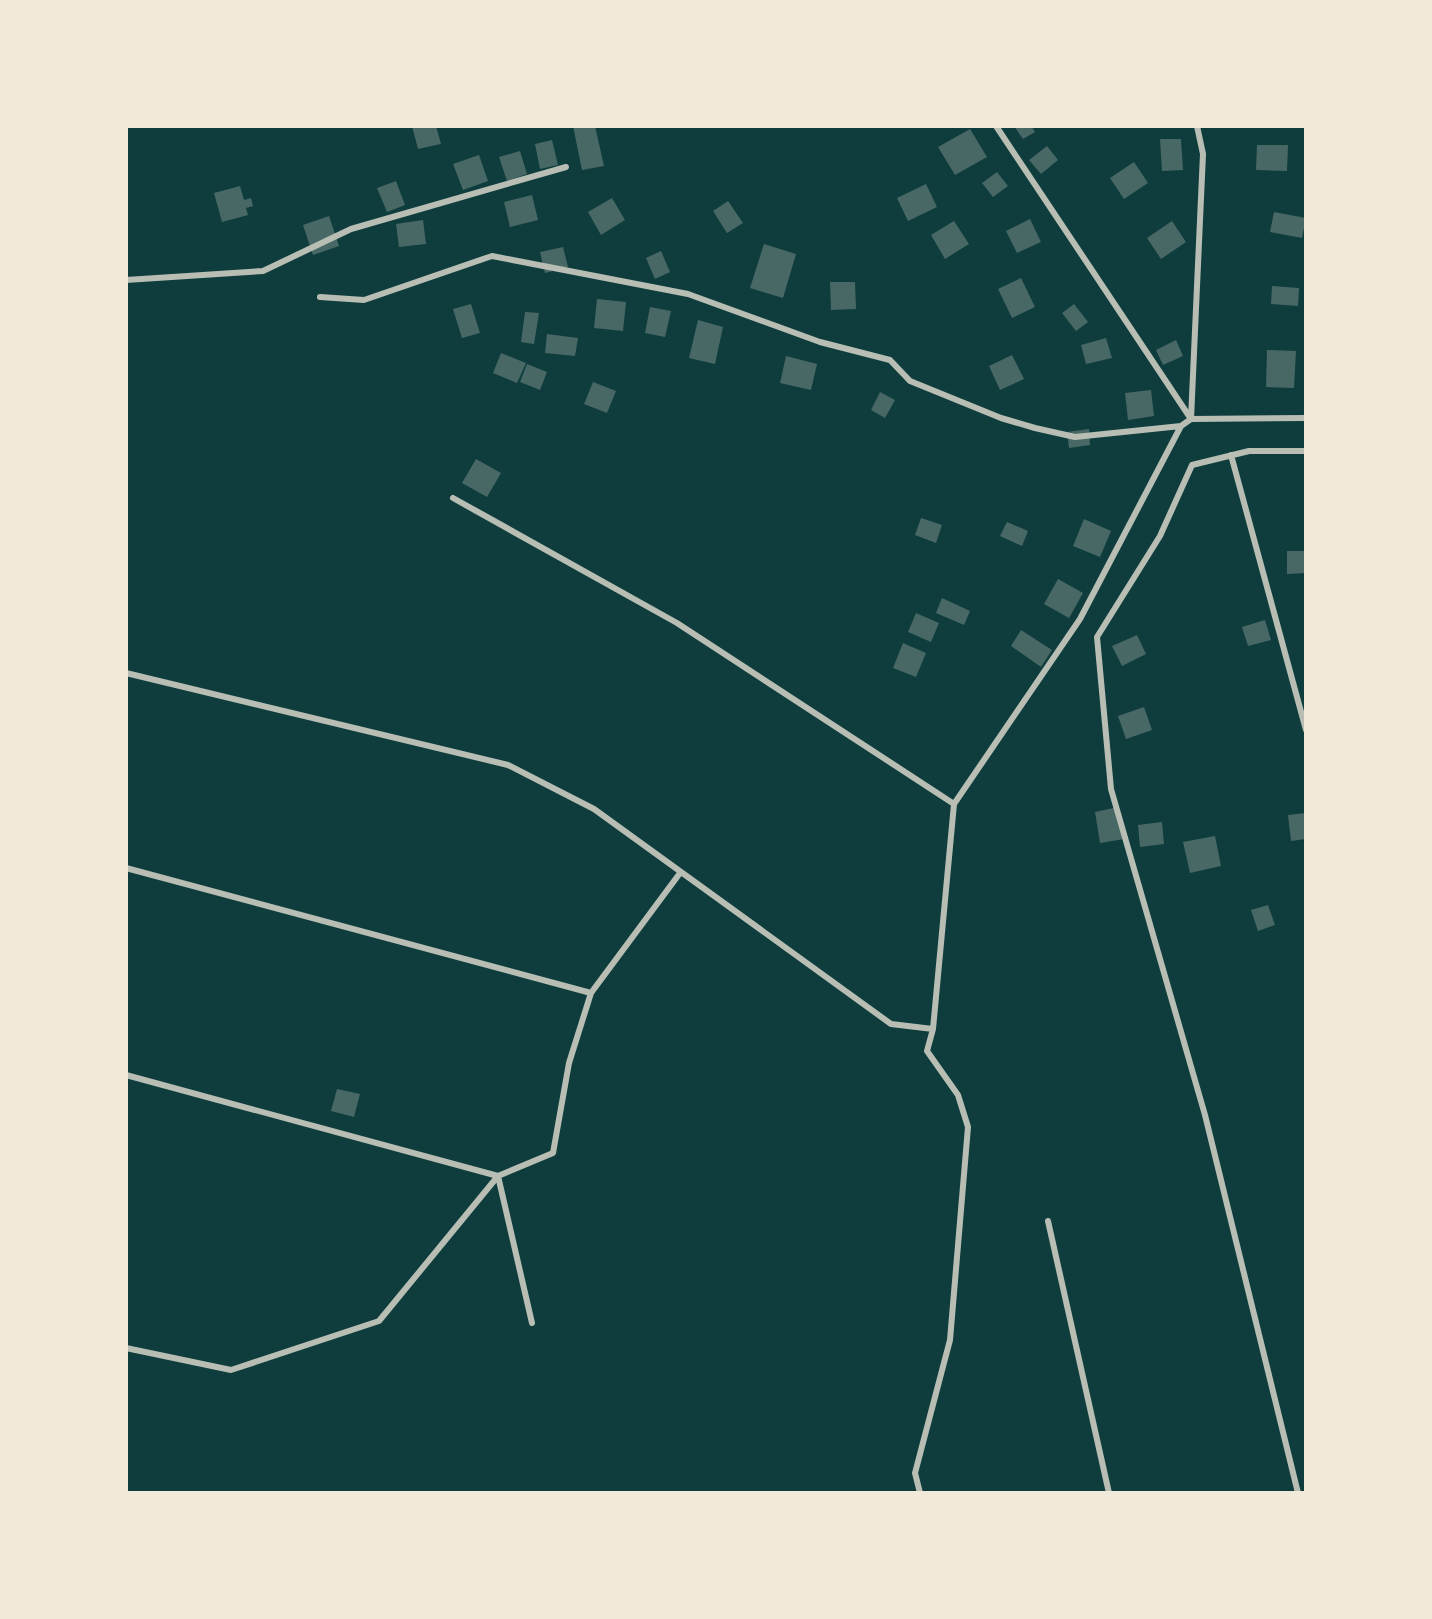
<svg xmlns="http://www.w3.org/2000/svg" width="1432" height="1619" font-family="Roboto,sans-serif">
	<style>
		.building { fill: #486865 }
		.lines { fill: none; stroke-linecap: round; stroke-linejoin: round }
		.service { stroke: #b8beb3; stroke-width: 6 }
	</style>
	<rect width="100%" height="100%" fill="#0f3d3e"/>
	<path class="building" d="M412,126h24l5,18 -23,5z
		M573,126h22l9,40 -22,4z
		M1014,126h17l4,6 -12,7z
		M970,129l17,28 -32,18 -17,-28z
		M1160,139h21l2,31 -21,1z
		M552,140l6,25 -18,4 -5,-25z
		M1257,145h31l-1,26 -31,-1z
		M1047,146l11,14 -17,14 -12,-14z
		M520,151l7,23 -20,7 -8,-24z
		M479,155l9,26 -25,9 -10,-26z
		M1134,162l14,21 -24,16 -14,-21z
		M997,172l11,14 -15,11 -11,-14z
		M396,181l9,24 -18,7 -10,-24z
		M926,184l11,23 -29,14 -11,-23z
		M240,186l4,14 7,-2 2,8 -7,2 2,7 -26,7 -8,-29z
		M532,195l6,25 -28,7 -6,-25z
		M612,198l13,22 -24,15 -13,-23z
		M728,201l15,22 -16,10 -14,-22z
		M1274,212l32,6 -4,20 -32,-6z
		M329,216l10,30 -26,9 -10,-30z
		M1030,219l11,23 -24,11 -11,-22z
		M423,220l3,24 -27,3 -3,-23z
		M954,221l15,23 -24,15 -14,-24z
		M1172,221l14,21 -25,17 -14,-21z
		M764,244l32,10 -13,44 -33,-10z
		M563,247l5,20 -23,6 -5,-21z
		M661,251l9,21 -15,7 -9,-21z
		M1021,278l14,29 -23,11 -14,-29z
		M830,282h25l1,27 -25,1z
		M1272,286l27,2 -1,18 -27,-2z
		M597,299l29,3 -3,29 -29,-3z
		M471,304l9,29 -18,5 -9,-29z
		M1074,304l14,18 -12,9 -14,-18z
		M650,307l21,4 -6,26 -20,-4z
		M525,312l14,1 -5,31 -13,-2z
		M698,320l25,7 -8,37 -26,-6z
		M547,334l31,4 -3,18 -30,-3z
		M1106,338l6,20 -26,6 -5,-19z
		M1176,340l7,16 -20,9 -7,-15z
		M1267,350l29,1 -2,37 -28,-1z
		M501,353l25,10 -9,20 -24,-10z
		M1012,355l12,24 -24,11 -11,-24z
		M786,356l31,8 -6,26 -31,-7z
		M527,364l20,8 -7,18 -20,-8z
		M593,382l23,9 -9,22 -23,-9z
		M1151,390l3,26 -26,4 -3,-27z
		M880,392l15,8 -10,18 -14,-8z
		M1089,429l1,16 -21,3 -2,-16z
		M476,459l25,14 -14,24 -25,-14z
		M921,518l21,7 -6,18 -21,-8z
		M1084,519l27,12 -11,26 -27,-11z
		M1007,522l21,9 -6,15 -22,-10z
		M1287,551h19v22l-19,1z
		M1058,579l25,14 -14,25 -25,-14z
		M942,598l28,13 -6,14 -28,-12z
		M916,613l23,10 -8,19 -23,-10z
		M1265,620l6,20 -23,6 -6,-19z
		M1021,630l31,20 -11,17 -30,-21z
		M1137,635l9,19 -24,12 -10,-20z
		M903,643l23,10 -10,24 -23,-9z
		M1144,707l8,23 -26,9 -8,-23z
		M1118,807l6,32 -24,4 -5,-31z
		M1306,813v26l-15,2 -3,-26z
		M1162,822l2,22 -24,3 -2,-22z
		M1215,836l6,30 -31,7 -7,-31z
		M1268,905l7,20 -17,6 -7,-21z
		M337,1089l23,5 -6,23 -23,-6z"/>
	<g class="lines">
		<path class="service" d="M996,126l195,293
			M126,280l137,-9 88,-42 215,-62
			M320,297l44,3 128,-44 196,38 132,48 70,18 20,21 91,37 34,10 40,9 106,-11
			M1191,419l12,-265 -6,-28
			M1231,455l75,275
			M453,498l224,125 277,181
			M126,673l382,92 86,44 297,215 42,5
			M126,868l465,125
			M126,1075l372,101 34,147
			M1048,1221l61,272
			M126,1348l105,22 148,-49 119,-145 55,-23 16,-90 22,-70 89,-120
			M920,1493l-5,-20 35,-133 18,-213 -10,-32 -31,-44 6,-22 21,-225 126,-185 101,-193 10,-7 115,-1
			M1298,1493l-93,-378 -94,-326 -14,-152 63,-101 32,-71 57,-14h57"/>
	</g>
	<rect width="1432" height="1619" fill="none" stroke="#f1e9da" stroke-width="256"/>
</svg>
